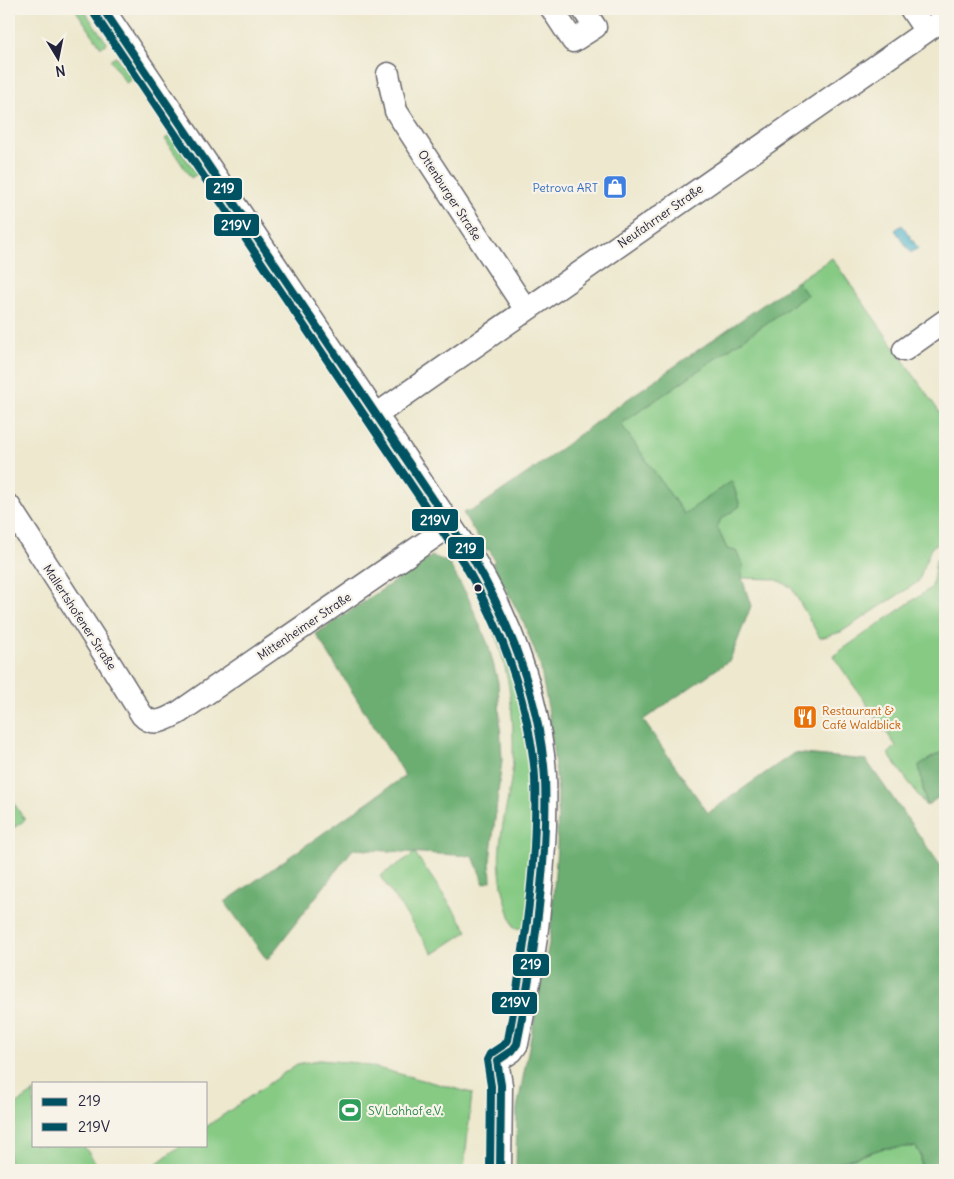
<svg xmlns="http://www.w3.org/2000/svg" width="954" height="1179" font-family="Delius,sans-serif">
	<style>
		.green { fill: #86ca84; stroke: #547660 }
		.forest { fill: #6cae72; stroke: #476856 }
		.water { fill: #4bb2ca; stroke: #366a82 }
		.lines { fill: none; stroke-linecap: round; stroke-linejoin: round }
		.minor-casing { stroke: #69676e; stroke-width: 25 }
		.minor { stroke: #fff; stroke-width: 22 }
		.bus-1-casing { stroke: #f7f3e8; stroke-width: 11 }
		.bus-2-casing { stroke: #f7f3e8; stroke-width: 11 }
		.bus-1 { stroke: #005262; stroke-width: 8 }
		.bus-2 { stroke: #005262; stroke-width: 8 }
		.bus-dot { fill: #22223b; stroke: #f7f3e8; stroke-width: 2 }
		.labels { text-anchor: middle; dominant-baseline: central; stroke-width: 4.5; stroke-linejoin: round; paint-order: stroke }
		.shop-label { font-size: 12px; fill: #366cbe; stroke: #f7f3e8; text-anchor: end }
		.street-label { font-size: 12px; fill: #22223b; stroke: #f7f3e8 }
		.food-label { font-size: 12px; fill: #c56008; stroke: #f7f3e8; text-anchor: start }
		.leisure-label { font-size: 12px; fill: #27864d; stroke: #f7f3e8; text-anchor: start }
		.line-badge { stroke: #f7f3e8; stroke-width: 2 }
		.badge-label { font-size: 14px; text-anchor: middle; font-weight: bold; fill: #fff }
	</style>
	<rect width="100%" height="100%" fill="#f7f3e8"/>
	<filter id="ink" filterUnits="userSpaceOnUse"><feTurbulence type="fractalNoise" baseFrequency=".02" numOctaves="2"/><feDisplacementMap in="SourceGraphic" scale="10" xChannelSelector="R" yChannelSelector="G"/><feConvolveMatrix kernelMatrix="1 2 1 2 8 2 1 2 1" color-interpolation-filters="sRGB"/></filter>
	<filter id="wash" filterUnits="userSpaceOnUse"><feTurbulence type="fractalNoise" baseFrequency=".0096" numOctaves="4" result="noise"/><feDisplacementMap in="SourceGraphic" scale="20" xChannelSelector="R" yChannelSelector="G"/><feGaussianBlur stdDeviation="1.12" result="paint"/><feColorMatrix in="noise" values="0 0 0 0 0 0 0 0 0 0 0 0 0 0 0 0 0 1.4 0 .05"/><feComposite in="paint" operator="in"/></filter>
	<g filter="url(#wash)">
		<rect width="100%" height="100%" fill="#ede8ce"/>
		<path class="green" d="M75,9h8l24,34 -6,4z
			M116,57l16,22 -6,4 -16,-23z
			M170,136l27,38 -6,4 -26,-39z
			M832,258l113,162v118l-14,10 -13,34 -77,50 -21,6 -29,-51 -16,-8 -33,-1 1,-14 -16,-15 -10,-22 4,-8 19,-13 -8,-24 -48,32 -63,-90 186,-129 -10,-14z
			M455,550l17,27 -2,1 -2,-3 -2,1 -15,-25z
			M945,551v199l-26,15 7,41 -38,-52 8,-8 -63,-90 99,-69 4,-27z
			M485,596l36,93 15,87v52l-8,101 -14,-1c-6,-18 -12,-37 -14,-56 -4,-38 12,-76 13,-114 1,-34 -2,-73 -12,-106 -5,-18 -14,-35 -22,-53z
			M9,796l16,24 -16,11z
			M415,853l53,78 -35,23 -53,-78z
			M319,1060l39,3 114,30 -8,77h-316l33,-25h25v-18l91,-63z
			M34,1092v53h49l18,25h-92v-61z
			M916,1147l5,9v14h-56l-4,-5 -7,5h-27l14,-8 43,-14z"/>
		<path class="forest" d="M797,281l10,14 -186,129 63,90 48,-33 8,25 -19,13 -4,8 10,22 9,2 7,13 -1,14 9,28 -21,54 -87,60 65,93 86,-60 72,7 79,112v298h-24v-14l-5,-9 -32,1 -43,14 -14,8h-311l1,-61 33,-171 7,-91 1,-54 -10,-85 -8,-43 -16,-42 -32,-60 3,-2 -6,-12 -3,2 -23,-38 14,-5 65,-45 70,-53z
			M432,556l16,6 19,33 21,49 10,38 4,78 -12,101 1,20 -7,3 -11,-28 -120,-7 -86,111 -42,-58 180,-126 -89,-142z
			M945,750v43l-19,13 -7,-41z"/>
		<path class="water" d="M902,225l16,23 -7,5 -16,-23z"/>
	</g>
	<g filter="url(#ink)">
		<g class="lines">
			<defs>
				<path id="minor" d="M103,9l371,551c37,62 60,124 69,195 4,23 2,48 2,71 -2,42 -5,84 -11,125 -4,31 -11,62 -17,93l-5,7 -15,10 4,24 -1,85
					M552,9l21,32 22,-14 -12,-18
					M911,9l15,22
					M388,74l8,37 130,199
					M904,350l41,-29
					M376,415l569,-397
					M9,506l87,135 46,74c11,12 23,5 36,-2l273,-188"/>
			</defs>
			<use href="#minor" class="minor-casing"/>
			<use href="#minor" class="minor"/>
			<defs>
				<path id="bus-1" d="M103,9l371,551c36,64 63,132 70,206 3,28 1,56 0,83 -4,66 -14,130 -27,195l-5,7 -15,10 4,24 -1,85"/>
				<path id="bus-2" d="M95,15l370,550c36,63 61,128 69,200 3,27 1,56 0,83 -4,65 -14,128 -26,192l-3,4 -15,10 -3,6 4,26 -1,84"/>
			</defs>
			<use href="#bus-1" class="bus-1-casing"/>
			<use href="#bus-2" class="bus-2-casing"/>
			<use href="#bus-1" class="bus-1"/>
			<use href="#bus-2" class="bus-2"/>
		</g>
	</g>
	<defs>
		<symbol id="shop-square" viewBox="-11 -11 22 22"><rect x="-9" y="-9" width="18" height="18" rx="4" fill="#3f7fe0" stroke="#f7f3e8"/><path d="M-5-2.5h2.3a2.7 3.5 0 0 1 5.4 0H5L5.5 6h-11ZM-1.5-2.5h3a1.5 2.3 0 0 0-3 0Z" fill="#fff"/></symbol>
		<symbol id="restaurant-square" viewBox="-11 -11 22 22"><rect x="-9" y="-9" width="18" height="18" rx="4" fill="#e8710a" stroke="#f7f3e8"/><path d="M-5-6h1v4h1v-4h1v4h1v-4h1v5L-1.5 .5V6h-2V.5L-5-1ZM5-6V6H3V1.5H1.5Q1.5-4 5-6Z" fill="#fff"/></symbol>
		<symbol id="stadium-square" viewBox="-11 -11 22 22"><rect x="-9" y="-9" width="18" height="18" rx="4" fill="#2e9e5b" stroke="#f7f3e8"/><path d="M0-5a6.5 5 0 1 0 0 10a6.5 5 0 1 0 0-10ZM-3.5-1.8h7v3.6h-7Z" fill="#fff"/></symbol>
	</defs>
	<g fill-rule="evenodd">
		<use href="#shop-square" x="601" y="173" width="28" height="28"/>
		<use href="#restaurant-square" x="791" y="703" width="28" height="28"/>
		<use href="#stadium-square" x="336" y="1096" width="28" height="28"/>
	</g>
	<circle class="bus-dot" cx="478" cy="588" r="4.5"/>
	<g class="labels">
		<g class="shop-label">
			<text x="598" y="187">Petrova ART</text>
		</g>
		<g class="street-label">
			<text transform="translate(450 195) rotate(57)">Ottenburger Straße</text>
			<text transform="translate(660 216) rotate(-35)">Neufahrner Straße</text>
			<text transform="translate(80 617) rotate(57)">Mallertshofener Straße</text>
			<text transform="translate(304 626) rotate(-34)">Mittenheimer Straße</text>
		</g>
		<g class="food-label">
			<text x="822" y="710">Restaurant &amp;<tspan x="822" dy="14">Café Waldblick</tspan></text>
		</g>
		<g class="leisure-label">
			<text x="368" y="1110">SV Lohhof e.V.</text>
		</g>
	</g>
	<g class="line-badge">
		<rect x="205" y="177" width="38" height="24" rx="5" fill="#005262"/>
		<rect x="213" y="213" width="47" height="24" rx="5" fill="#005262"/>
		<rect x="411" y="508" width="48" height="24" rx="5" fill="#005262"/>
		<rect x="447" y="536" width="38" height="24" rx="5" fill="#005262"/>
		<rect x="512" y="953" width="38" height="24" rx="5" fill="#005262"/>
		<rect x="491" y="991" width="47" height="24" rx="5" fill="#005262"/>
	</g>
	<g class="badge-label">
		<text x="224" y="193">219</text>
		<text x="236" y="230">219V</text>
		<text x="435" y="525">219V</text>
		<text x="466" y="553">219</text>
		<text x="531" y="969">219</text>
		<text x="515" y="1007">219V</text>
	</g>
	<rect width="954" height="1179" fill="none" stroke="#f7f3e8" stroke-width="30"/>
	<rect x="32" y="1082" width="175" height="65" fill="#f7f3e8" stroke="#a29fa3"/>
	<rect x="42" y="1098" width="25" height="8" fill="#005262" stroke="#a29fa3"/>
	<text x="78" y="1106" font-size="15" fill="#22223b">219</text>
	<rect x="42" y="1123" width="25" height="8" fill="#005262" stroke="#a29fa3"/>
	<text x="78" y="1132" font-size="15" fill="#22223b">219V</text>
	<g transform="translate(58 58) rotate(170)" stroke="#f7f3e8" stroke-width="4" paint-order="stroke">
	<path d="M0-4L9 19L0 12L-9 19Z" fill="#22223b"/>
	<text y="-8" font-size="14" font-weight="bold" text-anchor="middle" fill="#22223b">N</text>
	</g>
</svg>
